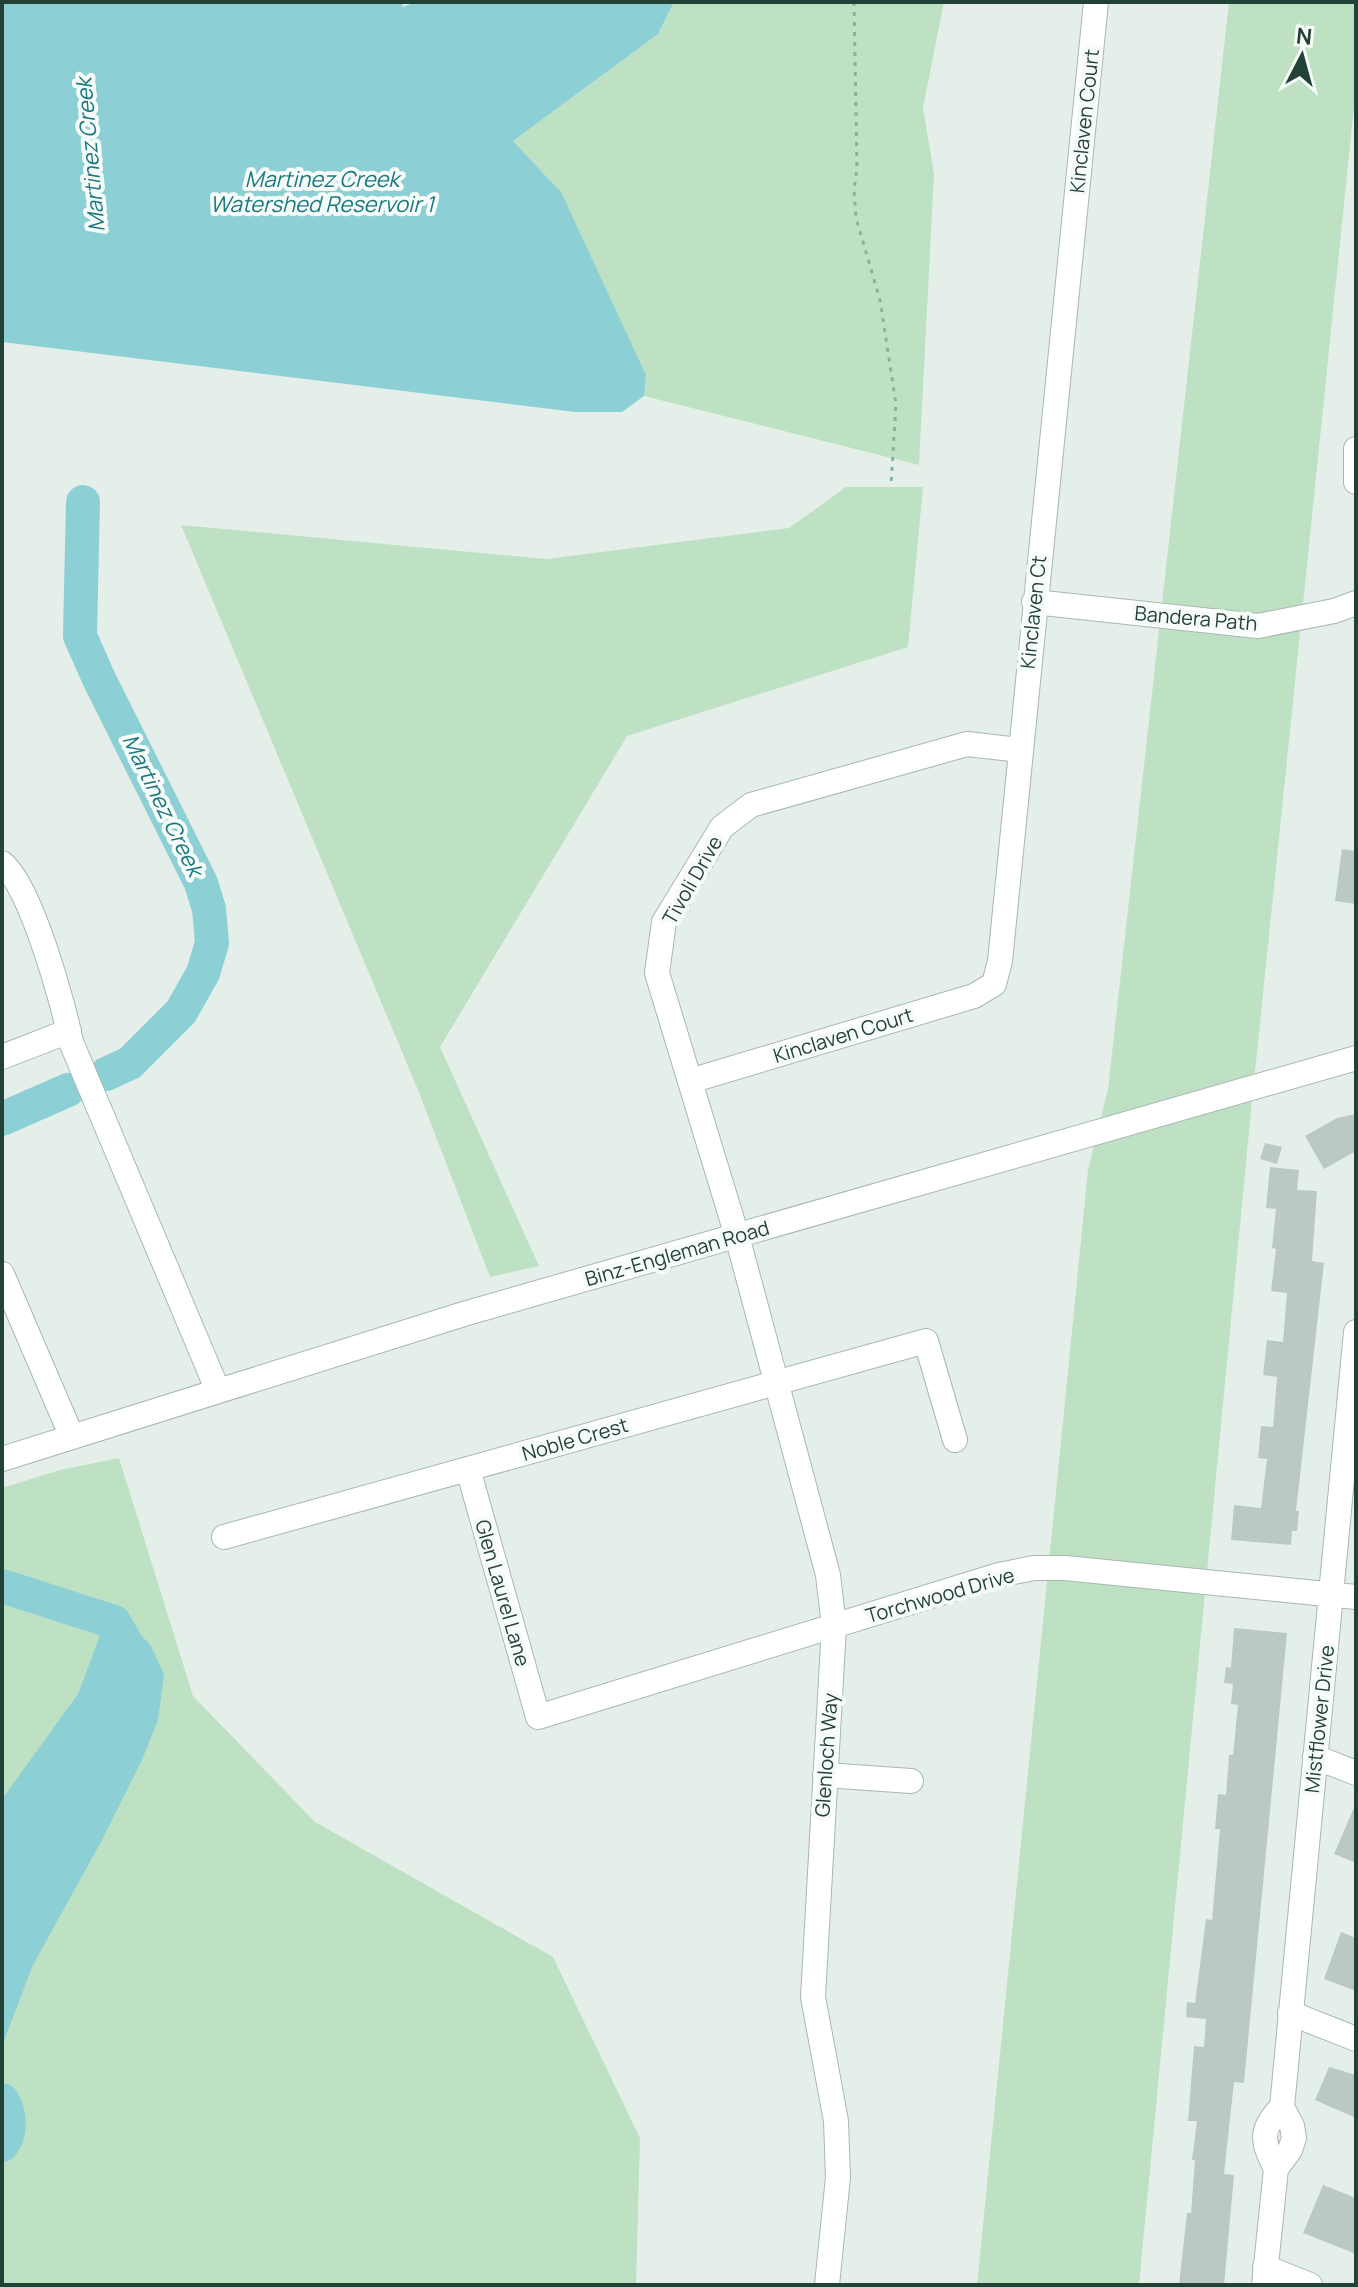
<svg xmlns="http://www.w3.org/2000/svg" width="1358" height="2287" font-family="Manrope,sans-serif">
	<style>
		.green { fill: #bee1c4 }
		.water { fill: #8cd0d6 }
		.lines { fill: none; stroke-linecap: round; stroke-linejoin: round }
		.river { stroke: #8cd0d6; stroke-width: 34 }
		.building { fill: #bacac3 }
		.minor-casing { stroke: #a7b8b1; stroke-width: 26 }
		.path { stroke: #84b4a1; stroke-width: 3; stroke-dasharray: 4 6; stroke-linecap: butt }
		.minor { stroke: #fff; stroke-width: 24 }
		.labels { text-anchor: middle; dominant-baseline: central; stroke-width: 8; stroke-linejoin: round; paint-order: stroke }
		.street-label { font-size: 20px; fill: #234237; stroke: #f6fbf8 }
		.water-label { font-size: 22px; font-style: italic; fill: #197982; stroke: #f6fbf8 }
	</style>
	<rect width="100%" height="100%" fill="#e5efea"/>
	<path class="green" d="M674,2h270l-21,106 11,66 -15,291 -275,-69 -83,-204 -48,-51 145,-107z
		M1229,2h127v85l-106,1034 -111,1164h-162l111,-1115 20,-81z
		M846,487h77l-15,160 -281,89 -187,311 99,219 -49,11 -72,-187 -237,-565 365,34 243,-31z
		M119,1458l74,238 122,126 238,135 87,181 -4,147h-634v-797l58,-18z"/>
	<path class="water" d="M2,2h401l-1,5 15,-5h257l-16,32 -145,107 48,51 85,183 -2,21 -22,16h-47l-573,-70z
		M106,1619l25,5 20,22 13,28 -6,46 -16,40 -40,80 -69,125 -31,81v-247l76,-105z"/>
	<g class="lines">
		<path class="river" d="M83,502l-3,134 19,43 102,204 8,26 3,34 -9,30 -22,39 -51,51 -24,11
			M2,1119l66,-29
			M2,1586l112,36 19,33
			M2,2100c8,13 10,32 0,45"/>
	</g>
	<path class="building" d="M1342,849l14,2v53l-21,-3z
		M1356,1114v37l-32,18 -19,-33 32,-18z
		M1265,1143l17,4 -5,17 -17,-5z
		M1270,1167l29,3 -2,20 20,1 -5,70 12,2 -28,248h3l-2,20h-5l-1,14 -60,-5 3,-35 27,3 6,-49 -9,-1 3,-32 12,1 4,-50 -14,-2 4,-35 16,2 4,-49 -16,-2 5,-42 -4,-1 4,-39 -10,-1z
		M1234,1628l53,5 -43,450 -10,-1 -10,92 10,1 -10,110h-45l8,-72h4l4,-53h-3l5,-39h-9l6,-75 10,1 2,-28 -20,-2 1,-15 8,1 11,-84 6,1 8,-91h-5l3,-35 8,1 3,-40h4l5,-50 -7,-1 2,-20 -9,-1 2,-16 5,1z
		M1356,1803v60l-22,-9z
		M1341,1932l15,6v53l-32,-12z
		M1329,2067l27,8v43l-41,-18z
		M1323,2185l33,13v56l-53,-21z"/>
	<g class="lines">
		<defs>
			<path id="minor" d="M1356,449v33
				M1034,602l224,24 76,-15 22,-8
				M2,863c28,21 62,142 69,179l147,349
				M2,1057l67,-26
				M690,1081l284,-85 20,-12 6,-23 96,-959
				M2,1274l70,163
				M2,1459l465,-146 889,-255
				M468,1469l70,248 461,-142 35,-7h31l291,29
				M224,1537l702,-196 29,99
				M1315,1757l41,16
				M825,1775l86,6
				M1290,2013l66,26
				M1276,2169c-14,-28 -17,-39 6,-62
				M1265,2267l45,18
				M827,2285l11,-108 -2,-56 -23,-124 21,-371 -6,-51 -91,-339 -80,-263 7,-51 58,-95 29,-22 216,-61 53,6
				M1264,2285l12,-116 14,-19 4,-12 -2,-12 -10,-19 74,-775"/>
		</defs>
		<use href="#minor" class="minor-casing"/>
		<path class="path" d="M854,2l3,166 -3,22 2,28 24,82 16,104 -5,81"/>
		<use href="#minor" class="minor"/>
	</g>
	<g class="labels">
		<g class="street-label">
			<text transform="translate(1084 121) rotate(-84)">Kinclaven Court</text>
			<text transform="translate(1033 612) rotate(-84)">Kinclaven Ct</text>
			<text transform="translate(1196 618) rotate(5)">Bandera Path</text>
			<text transform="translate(692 880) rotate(-60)">Tivoli Drive</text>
			<text transform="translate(843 1035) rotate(-17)">Kinclaven Court</text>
			<text transform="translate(677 1253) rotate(-16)">Binz-Engleman Road</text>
			<text transform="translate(575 1439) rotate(-16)">Noble Crest</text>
			<text transform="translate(503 1593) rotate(74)">Glen Laurel Lane</text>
			<text transform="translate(940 1595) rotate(-16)">Torchwood Drive</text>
			<text transform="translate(1319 1719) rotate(-84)">Mistflower Drive</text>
			<text transform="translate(826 1755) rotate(-86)">Glenloch Way</text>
		</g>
		<g class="water-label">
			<text transform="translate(90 155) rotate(-95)">Martinez Creek</text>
			<text x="322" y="179">Martinez Creek<tspan x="322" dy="25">Watershed Reservoir 1</tspan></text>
			<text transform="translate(163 805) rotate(64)">Martinez Creek</text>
		</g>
	</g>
	<rect width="1358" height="2287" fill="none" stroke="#234237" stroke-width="8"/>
	<g transform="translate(1302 56) rotate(6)" stroke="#f6fbf8" stroke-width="6" paint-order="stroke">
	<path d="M0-6L14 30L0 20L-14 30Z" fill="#234237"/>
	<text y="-12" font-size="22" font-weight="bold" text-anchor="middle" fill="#234237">N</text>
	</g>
</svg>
